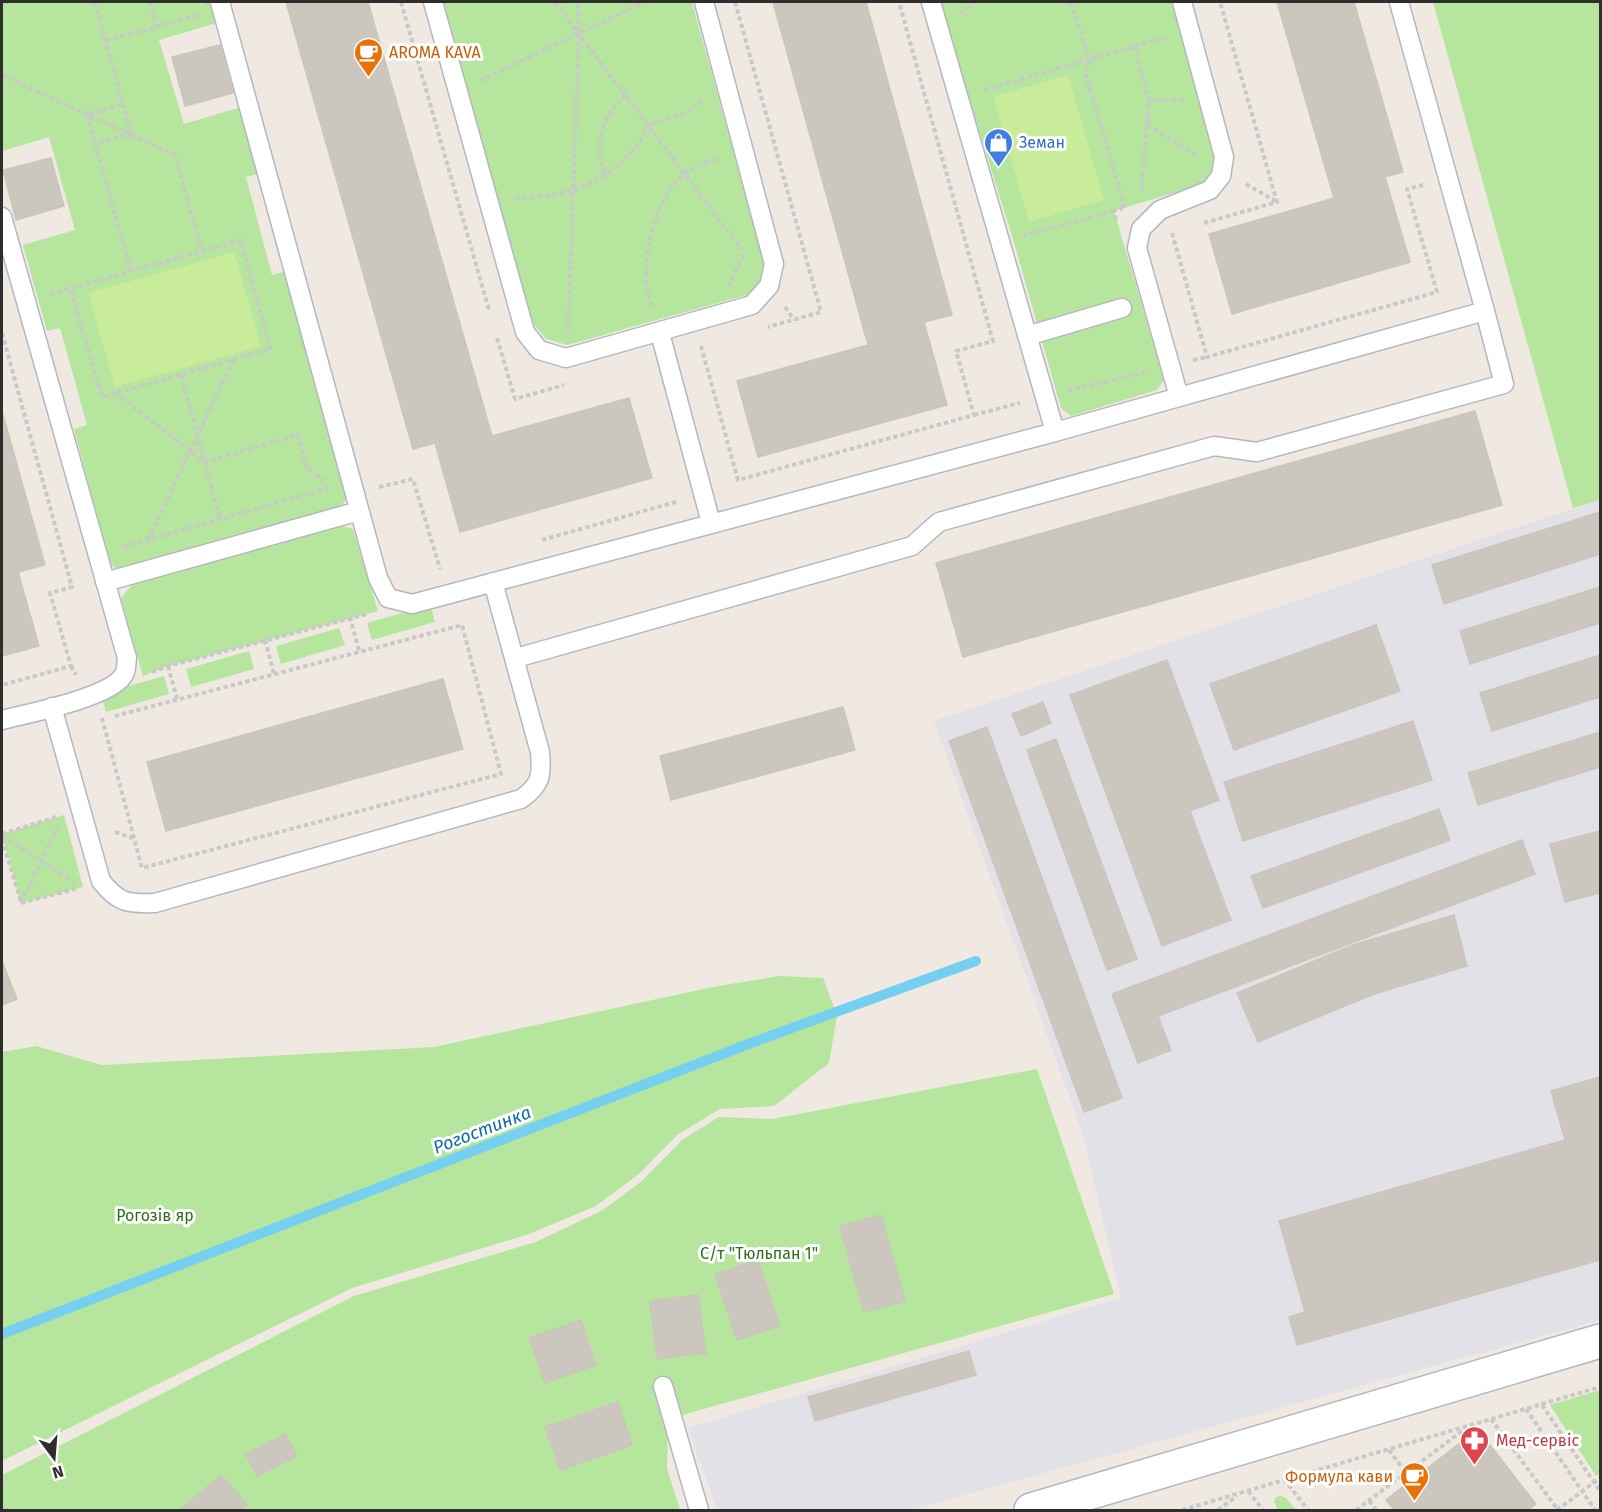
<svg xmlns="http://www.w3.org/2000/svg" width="1602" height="1512" font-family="'Fira Sans',sans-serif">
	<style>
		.industrial { fill: #e3e1e8 }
		.green { fill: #b6e59e }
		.pitch { fill: #c9ec9a }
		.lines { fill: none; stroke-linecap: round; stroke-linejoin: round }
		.stream { stroke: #75cff0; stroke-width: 10 }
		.building { fill: #cbc7bf; stroke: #cbc5ba; stroke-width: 1.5 }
		.lane-casing { stroke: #b4b7c1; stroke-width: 21 }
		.street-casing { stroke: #b4b7c1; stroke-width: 36 }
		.path { stroke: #c9c9c9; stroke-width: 4; stroke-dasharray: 4.5 3; stroke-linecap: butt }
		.lane { stroke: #fff; stroke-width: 18 }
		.street { stroke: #fff; stroke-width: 33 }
		.labels { text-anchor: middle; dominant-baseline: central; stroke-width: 6; stroke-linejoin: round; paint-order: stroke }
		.food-label { font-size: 16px; fill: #c56008; stroke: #fff; text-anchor: start }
		.shop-label { font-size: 16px; fill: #366cbe; stroke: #fff; text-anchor: start }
		.park-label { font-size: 16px; fill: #2c6e1b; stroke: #fff }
		.health-label { font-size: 16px; fill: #be3a42; stroke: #fff; text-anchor: start }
		.water-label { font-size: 18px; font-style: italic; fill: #0d6fa3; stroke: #fff }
	</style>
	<rect width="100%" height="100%" fill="#efe9e1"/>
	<path class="industrial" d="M1600,500v820l-690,190h-193l-29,-82 433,-130 -38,-163 -149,-414z"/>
	<path class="green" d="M2,2h196l1,2 15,-2 6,20 -61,18 25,84 57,-17 17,67 -12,3 26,98 16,-4 59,227 -8,11 -220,62 -9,-8 -36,-134 13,-4 -27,-97 -13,3 -24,-86 52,-15 -26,-93 -47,14z
		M443,2h249l72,262v15l-14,15 -183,51 -21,-6 -14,-17z
		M939,2h236l43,154 -3,14 -9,13 -92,28 50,169 -7,10 -86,26 -10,-8 -48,-169z
		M1433,2h167v498l-27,8z
		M339,525l14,4 25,82 -210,55 -25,10 -22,-78 12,-14z
		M430,605l5,17 -63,18 -5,-17z
		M339,628l6,17 -64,19 -5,-18z
		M249,651l5,18 -63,18 -5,-18z
		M164,676l5,18 -63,18 -5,-18z
		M64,815l19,72 -62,16 -19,-69z
		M779,976l44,2 14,38 -8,47 -55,43 -54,3 -43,26 -38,39 -43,32 -67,28 -177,54 -350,173v-409l34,-6 66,19 332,-18 279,-60z
		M1037,1069l77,225 -446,125 -1,49 13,42h-678v-35l352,-179 182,-54 67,-32 39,-29 40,-41 37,-23 53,2z
		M1600,1390v83l-4,3 -46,-71z
		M1281,1496l5,2 10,12h-18l-4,-8 2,-5z"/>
	<path class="pitch" d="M1068,75l36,125 -75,22 -36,-125z
		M234,252l27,94 -146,41 -27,-94z"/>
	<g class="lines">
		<path class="stream" d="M2,1334l749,-291 225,-82"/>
	</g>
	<path class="building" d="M286,2h82l124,434 137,-38 23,80 -192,54 -25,-89 -22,6z
		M773,2h93l86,313 -28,7 23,83 -189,52 -21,-76 131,-36z
		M1277,2h77l49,170 -18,5 25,85 -178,52 -23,-80 125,-36z
		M220,45l13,48 -48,13 -13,-49z
		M51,158l13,48 -48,14 -13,-50z
		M2,411l43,154 -27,7 21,74 -37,10z
		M1475,411l27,94 -539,152 -27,-94z
		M1600,512v42l-156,50 -12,-39z
		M1600,587v36l-130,41 -10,-33z
		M1376,625l24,66 -166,59 -24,-66z
		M1600,655v42l-108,34 -12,-38z
		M1167,660l52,140 -29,11 41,109 -69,26 -92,-251z
		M443,679l20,70 -297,82 -19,-69z
		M1043,702l8,21 -30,13 -9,-22z
		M843,707l12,43 -184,50 -11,-44z
		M1413,721l19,59 -189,61 -19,-59z
		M987,727l135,371 -38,14 -135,-371z
		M1600,732v35l-122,38 -10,-32z
		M1056,739l81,220 -30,11 -80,-220z
		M1439,809l11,31 -187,68 -12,-32z
		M1600,831v62l-35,9 -15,-58z
		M1522,840l13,34 -377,142 13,34 -33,13 -26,-69z
		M1454,915l13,51 -93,28 -116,48 -21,-49 116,-48z
		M2,961l15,38 -15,6z
		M1600,1077v183l-303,85 -8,-28 16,-5 -26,-91 286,-81 -14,-49z
		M881,1215l24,86 -41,11 -24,-86z
		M758,1260l22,66 -43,14 -22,-66z
		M698,1295l8,58 -49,6 -7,-58z
		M581,1320l15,45 -51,18 -16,-45z
		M969,1351l7,24 -161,46 -7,-24z
		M618,1402l14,43 -72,25 -15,-43z
		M285,1434l12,22 -40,20 -11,-22z
		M1469,1436l12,15 9,-6 46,59 -8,6h-134l-8,-10z
		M221,1475l26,29 -7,6h-60z"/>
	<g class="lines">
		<defs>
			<path id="lane" d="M220,2l158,576 10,20 24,6 643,-172
				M433,2l92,330 14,18 27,8 186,-53 17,-19 5,-22 -70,-262
				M931,2l124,430 430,-121 -86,-309
				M2,217l125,441c-1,6 0,13 -4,18 -15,22 -94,37 -121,44
				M660,333l51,190
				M1027,336l95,-28
				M1179,397l-42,-149 4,-19 19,-19 50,-20 11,-14 3,-19 -42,-155
				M105,582l254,-71
				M516,658l396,-112 27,-24 275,-76 43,6 247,-68 -19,-73
				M52,707l49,174c17,22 27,23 54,22l366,-104c20,-14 21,-23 19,-47l-47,-170
				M663,1386l36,124"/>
			<path id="street" d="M1031,1510l569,-169"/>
		</defs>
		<use href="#lane" class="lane-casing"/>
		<use href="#street" class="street-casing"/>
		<path class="path" d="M95,2l36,132 -36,10
			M150,2l7,25
			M401,2l88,308
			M555,2l187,248
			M735,2l86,310 -53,15
			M1071,2l18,57 -3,16 39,133
			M961,14l13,-12
			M106,41l92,-26
			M1134,46l15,55 -8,92
			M2,75l173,80 27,96
			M480,81l164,-79
			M984,90l182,-53
			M1149,101l35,-1
			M122,105l-35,9 44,158
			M1147,125l48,29
			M605,173c-12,-28 -2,-59 21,-78
			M1246,184l31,18
			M515,197c44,4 95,-15 122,-52 5,-6 8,-14 11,-20l39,-12 16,-13
			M1116,220l-2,-9 9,-3
			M1204,223l73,-21 -57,-200
			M1172,233l35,124 230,-65 -30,-103 16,-4
			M1023,236l91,-25
			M728,286l17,-34
			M50,294c63,-18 127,-36 191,-54l29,109 -168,48 -32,-109
			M652,306c-16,-37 2,-107 33,-133 10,-8 22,-11 34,-14
			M785,307l9,13
			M568,331l11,-298 -1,-31
			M2,333l70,254 -22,6 21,73 -69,19
			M497,338l18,61 49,-14
			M701,346l37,134 236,-65 -18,-64 37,-10 -94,-339
			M1193,360l14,-3
			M181,375l39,144
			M1068,391l77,-19
			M115,393l90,69 93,-27 9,33 17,12
			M974,415l46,-12
			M379,487l34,-8 27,90
			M148,540l85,-180
			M542,540l137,-39
			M123,547l206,-59
			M350,617l9,34
			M265,640l9,34
			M71,666l5,9
			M168,666l9,33
			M152,672l16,-6 199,-52
			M102,718l40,150 359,-94 -39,-149 -347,91
			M115,832l18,6
			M2,834l54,-17
			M2,836l72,46
			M2,839l19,63
			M21,903l58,-15
			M21,903l37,-77
			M1542,1405l58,86
			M1526,1409l69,101
			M1491,1419l67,91
			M1389,1450l17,23
			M1284,1479l24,31
			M1248,1491l15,19
			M1369,1501l7,9
			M1182,1510l418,-123
			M1218,1510l19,-14
			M1356,1510l109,-81
			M1557,1510l43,-32"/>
		<use href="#lane" class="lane"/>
		<use href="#street" class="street"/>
	</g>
	<defs>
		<symbol id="cafe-pin" viewBox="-11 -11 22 30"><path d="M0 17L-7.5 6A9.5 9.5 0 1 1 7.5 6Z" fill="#e8710a" stroke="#fff"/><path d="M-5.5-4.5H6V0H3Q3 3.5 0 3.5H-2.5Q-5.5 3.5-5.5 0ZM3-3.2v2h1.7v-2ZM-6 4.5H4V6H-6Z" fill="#fff"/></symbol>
		<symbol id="shop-pin" viewBox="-11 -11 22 30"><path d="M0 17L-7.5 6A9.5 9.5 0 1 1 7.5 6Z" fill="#3f7fe0" stroke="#fff"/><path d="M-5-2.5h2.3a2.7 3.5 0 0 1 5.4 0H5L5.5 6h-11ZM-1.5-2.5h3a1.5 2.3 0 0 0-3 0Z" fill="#fff"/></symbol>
		<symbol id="pharmacy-pin" viewBox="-11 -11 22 30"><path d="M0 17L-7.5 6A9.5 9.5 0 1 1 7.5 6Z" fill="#e0444e" stroke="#fff"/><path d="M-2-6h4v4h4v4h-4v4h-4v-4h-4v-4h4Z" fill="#fff"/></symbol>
	</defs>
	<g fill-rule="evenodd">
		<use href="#cafe-pin" x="352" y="36" width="33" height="45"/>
		<use href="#shop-pin" x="982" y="126" width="33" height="45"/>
		<use href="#pharmacy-pin" x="1458" y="1424" width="33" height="45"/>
		<use href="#cafe-pin" x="1398" y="1460" width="33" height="45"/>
	</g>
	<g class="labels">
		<g class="food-label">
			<text x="389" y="52">AROMA KAVA</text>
			<text x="1393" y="1476" text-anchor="end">Формула кави</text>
		</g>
		<g class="shop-label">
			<text x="1019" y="142">Земан</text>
		</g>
		<g class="park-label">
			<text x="155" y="1215">Рогозів яр</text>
			<text x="759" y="1253">С/т "Тюльпан 1"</text>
		</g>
		<g class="health-label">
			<text x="1496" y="1440">Мед-сервіс</text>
		</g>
		<g class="water-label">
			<text transform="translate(482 1130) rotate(-21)">Рогостинка</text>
		</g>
	</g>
	<rect width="1602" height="1512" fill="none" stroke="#2e2e2e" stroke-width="6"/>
	<g transform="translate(54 1458) rotate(164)" stroke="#ffffff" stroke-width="4.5" paint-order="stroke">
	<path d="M0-4.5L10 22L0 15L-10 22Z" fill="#2e2e2e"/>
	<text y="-9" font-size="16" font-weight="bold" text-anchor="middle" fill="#2e2e2e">N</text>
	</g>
</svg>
